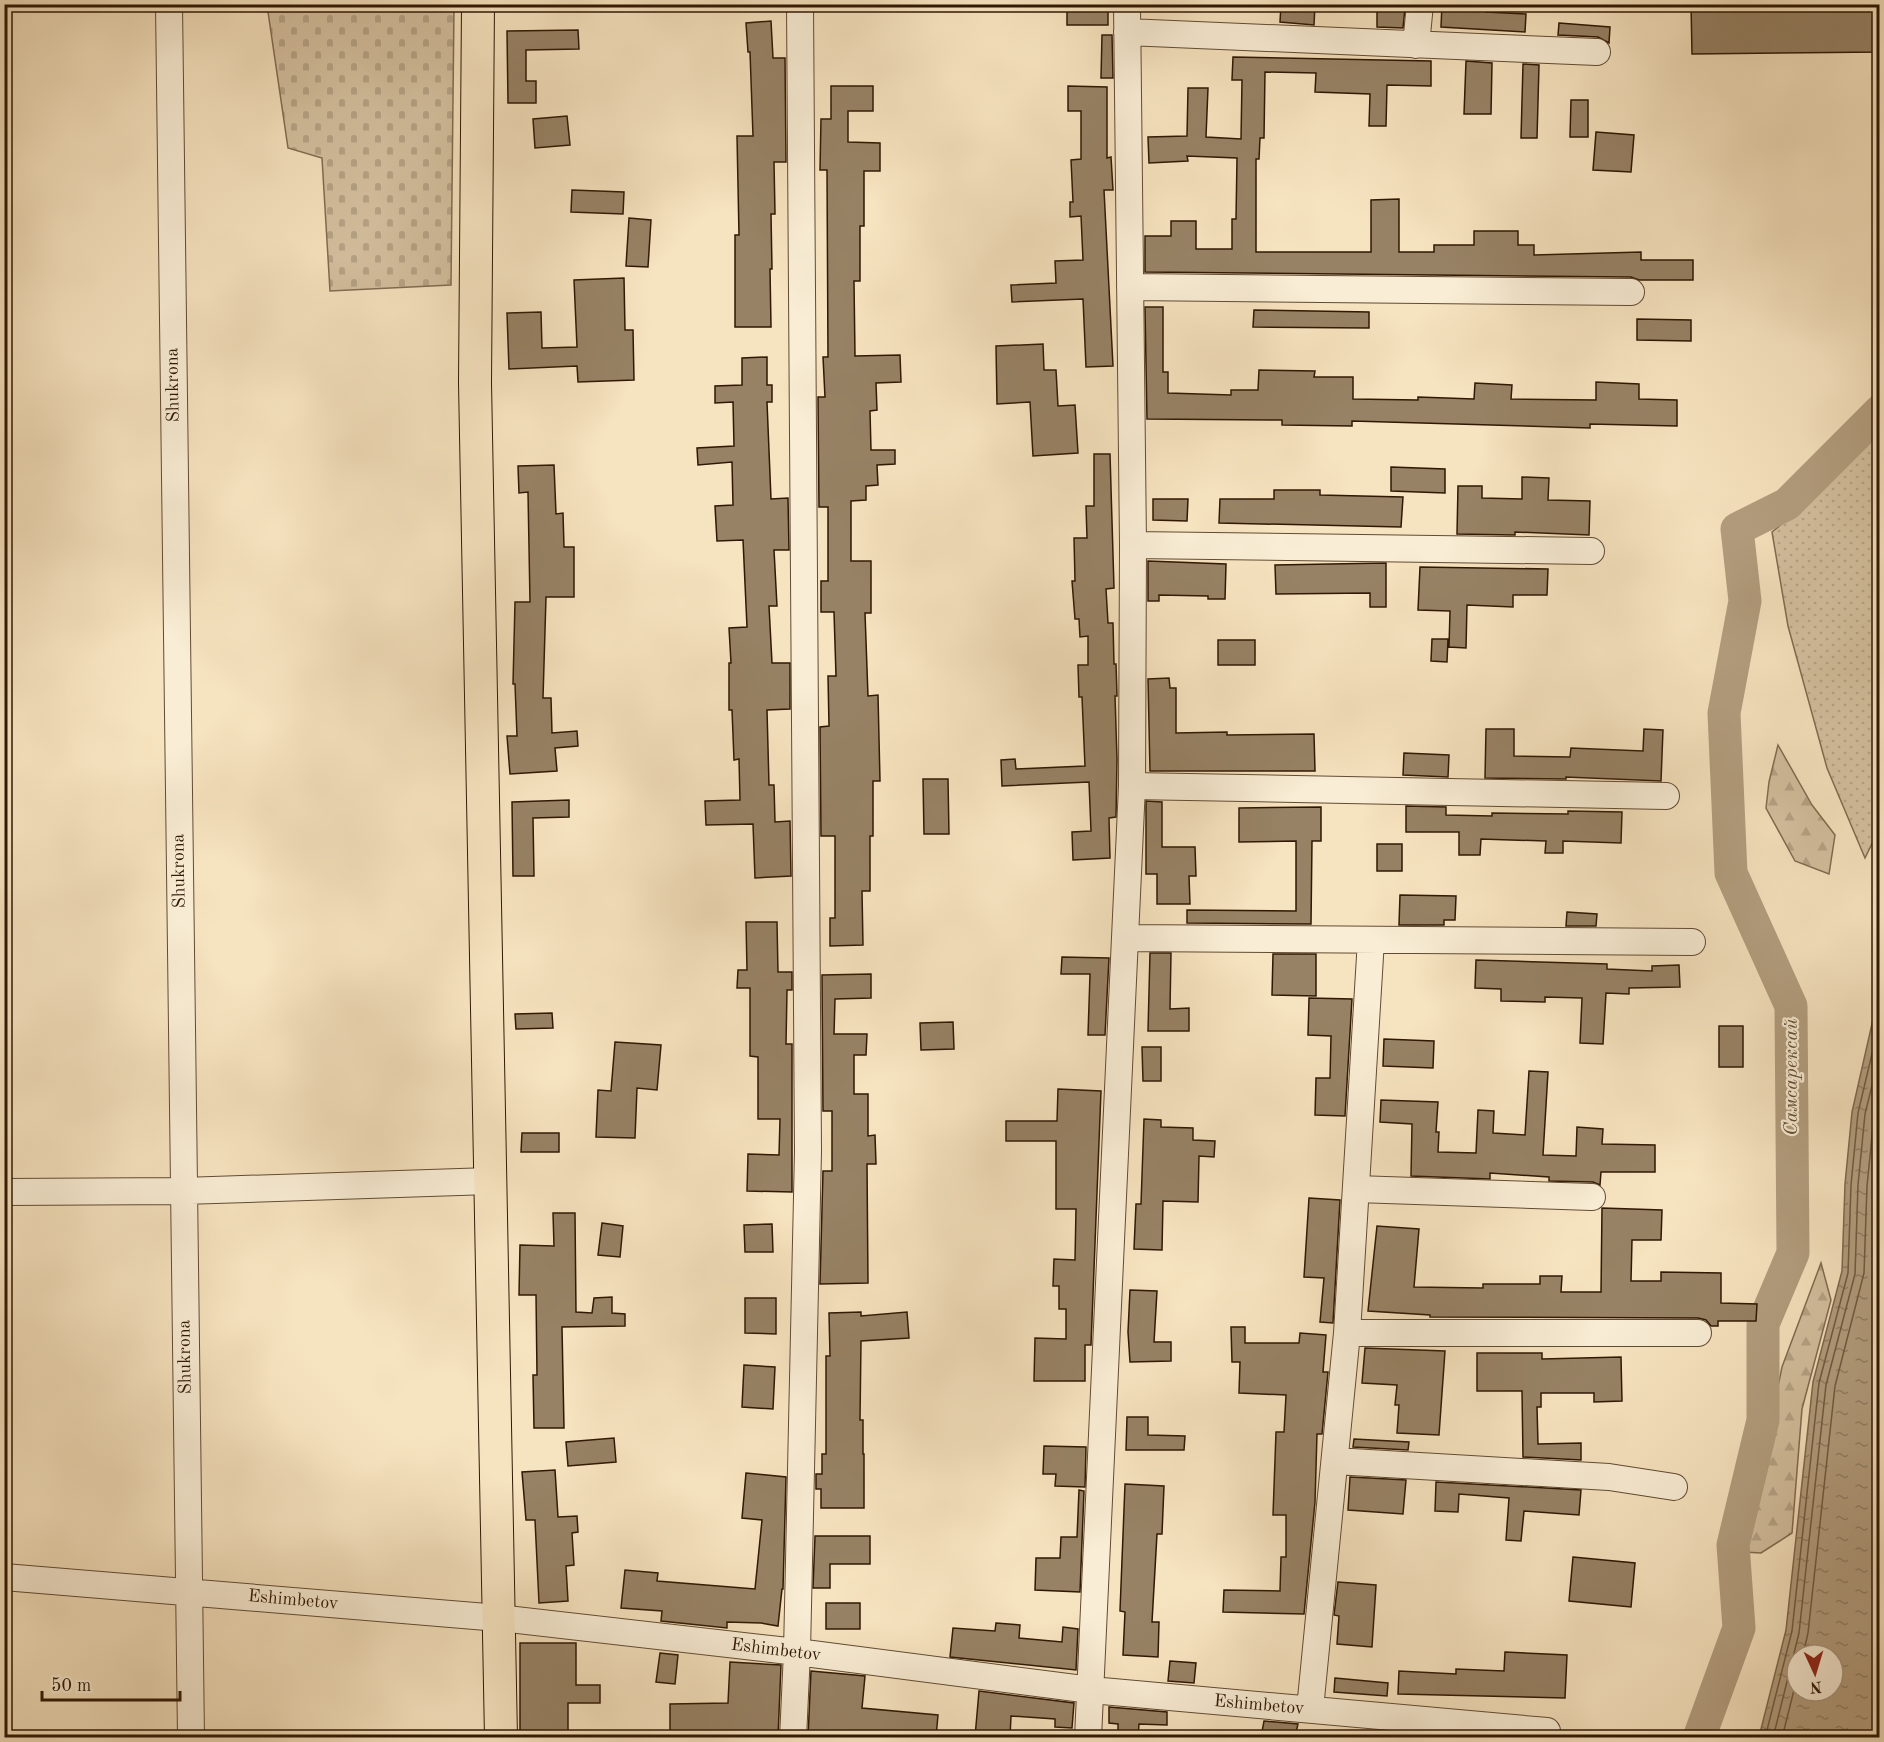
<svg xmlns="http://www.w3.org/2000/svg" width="1884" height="1742" font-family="'Old Standard TT',serif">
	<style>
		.grass { fill: url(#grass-dots); stroke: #826c52; stroke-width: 1.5 }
		.forest { fill: url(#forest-firs); stroke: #826c52; stroke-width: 1.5 }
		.cemetery { fill: url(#cemetery-stones); stroke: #826c52; stroke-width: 1.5 }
		.water { fill: url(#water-ripples); stroke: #7f684e; stroke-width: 1.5; fill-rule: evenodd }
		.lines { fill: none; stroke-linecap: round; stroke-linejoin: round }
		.shore { stroke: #725b42; stroke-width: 1.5 }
		.river { stroke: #b39e7f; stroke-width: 33 }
		.building { fill: #978265; stroke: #301804; stroke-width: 1.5 }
		.minor-casing { stroke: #624b33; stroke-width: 28 }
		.major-casing { stroke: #301804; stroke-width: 34 }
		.minor { stroke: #f9edd5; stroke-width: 26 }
		.major { stroke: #f6e3bf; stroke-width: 32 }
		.labels { text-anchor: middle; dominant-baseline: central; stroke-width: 4.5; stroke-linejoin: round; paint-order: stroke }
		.street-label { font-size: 18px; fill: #301804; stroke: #f9edd5 }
		.water-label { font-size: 20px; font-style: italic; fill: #644e35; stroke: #f9edd5 }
	</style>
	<defs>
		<pattern id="grass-dots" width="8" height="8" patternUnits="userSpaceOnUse" patternTransform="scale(1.5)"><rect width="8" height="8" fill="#d4c09f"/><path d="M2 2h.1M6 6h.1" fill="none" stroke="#b6a487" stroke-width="1.8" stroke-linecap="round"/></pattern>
		<pattern id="forest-firs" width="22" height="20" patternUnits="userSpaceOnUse" patternTransform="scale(1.5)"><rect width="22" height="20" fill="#d4c09f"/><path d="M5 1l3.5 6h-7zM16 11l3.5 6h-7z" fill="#b6a487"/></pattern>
		<pattern id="cemetery-stones" width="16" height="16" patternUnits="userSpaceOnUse" patternTransform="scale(1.5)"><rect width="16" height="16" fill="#d4c09f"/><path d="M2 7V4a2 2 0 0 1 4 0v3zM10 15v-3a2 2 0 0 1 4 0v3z" fill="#b6a487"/></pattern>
		<pattern id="water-ripples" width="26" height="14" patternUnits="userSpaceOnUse" patternTransform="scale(1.5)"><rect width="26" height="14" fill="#b39e7f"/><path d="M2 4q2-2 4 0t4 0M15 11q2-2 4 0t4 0" fill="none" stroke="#928066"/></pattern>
	</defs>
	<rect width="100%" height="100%" fill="#f6e3bf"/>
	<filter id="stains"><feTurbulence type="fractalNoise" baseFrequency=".00333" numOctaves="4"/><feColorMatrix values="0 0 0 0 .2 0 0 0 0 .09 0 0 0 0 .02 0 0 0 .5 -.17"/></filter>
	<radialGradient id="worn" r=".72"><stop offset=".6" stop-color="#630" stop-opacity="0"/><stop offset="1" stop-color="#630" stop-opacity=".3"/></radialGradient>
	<path class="grass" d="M1879,425l1,402 -15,31 -38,-90 -39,-142 -16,-94 22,-18z"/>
	<path class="forest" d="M1778,745l34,60 23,30 -6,39 -34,-13 -29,-53 3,-26z
		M1821,1263l10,37 -29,109 -10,124 -31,20 -17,-1 38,-185z"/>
	<path class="cemetery" d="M267,5h187l-3,280 -121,6 -8,-133 -34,-10z"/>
	<path class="water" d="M1879,993v744h-120l27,-107 27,-248 29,-111 3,-87 7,-72zM1797,1655h36v36h-36z"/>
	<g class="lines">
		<path class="shore" d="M1803,1655l5,-22 27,-247 29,-113 3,-87 7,-70 6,-24
			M1765,1738l27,-107 27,-248 29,-110 3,-88 7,-72 22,-93
			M1773,1738l26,-105 27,-248 29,-111 3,-89 7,-71 15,-61
			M1782,1738l15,-60"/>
		<path class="river" d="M1699,1738l40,-110 -6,-83 30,-125v-96l30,-71 -2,-247 -60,-133 -7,-160 21,-112 -8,-72 50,-25 93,-93"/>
	</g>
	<path class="building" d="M1067,4h41v21h-41z
		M1281,4h34l-1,21 -34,-3z
		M1442,4h45l-1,8 40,2 -1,18 -84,-5z
		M1691,4h189v48l-188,2z
		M1377,8h28l-2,20 -26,-1z
		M771,21l2,37h12l1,104h-12l1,52h-4l1,55h-2l1,58h-36v-92h4l-2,-99h16l-3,-84h-2l-2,-29z
		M1559,23l51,4 -1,16 -11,-6 -40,-2z
		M578,30l1,19 -53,1v31h10v22h-28l-1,-72z
		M1102,35h10l1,43h-12z
		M1233,57l198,4v25l-44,-1 -1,41h-17l1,-32 -55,-2 1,-19 -51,-1 -1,66h-4l-1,21h-3v93h115v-52l28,-1v53h35v-7h40v-14h44v14h16v10l107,-3v8h52v20h-54l-8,-3 -486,-5v-36h26v-15h25v28h36v-30h4l1,-61 -50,-2 1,5 -39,2 -1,-26 39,-1 1,-48h20l-2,49 35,2 1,-59h-10z
		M1466,61l26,2 -1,51h-27z
		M1523,64l16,1 -2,73h-16z
		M831,86h42v25h-25v31l32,1v28h-16v55h-4v55h-6l1,75 45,-1 1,27 -25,1 1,27 -7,1 1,39h24v14l-18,1 1,20 -12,1v14l-15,1v60h20v52h-6l3,83 10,-1 2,86h-7v55h-3v55h-8l1,54 -33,1v-28h5v-82h-14l-1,-109 9,-1 -1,-50h8l-2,-64h-13v-31h7v-74h-9l-1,-110h7l-2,-40h5l-1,-187h-7l1,-51h10z
		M1068,86l39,1v71l4,-1 2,33h-9l9,176 -27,1 -3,-68 -71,3 -1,-17 45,-2 -1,-22 28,-1 -2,-44 -11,1v-15h3l-2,-42 10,-1v-48h-13z
		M1571,100h17v37h-18z
		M567,116l3,29 -35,3 -2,-29z
		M1596,132l38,3 -3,37 -38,-2z
		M572,190l52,2 -1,22 -52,-2z
		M629,218l22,2 -3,47 -22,-1z
		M624,278l1,52h8l1,50 -56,2 -1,-16 -68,3 -2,-56 34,-1 1,36 35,-1 -3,-67z
		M1145,307h18v65h5v21l63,2v-5h27l1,-20 56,1 -1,6h39v22l65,1v-3l56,2 1,-16 37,2 -1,14 85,1v-18l43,2v15l38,1v26l-87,-2v4l-238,-7v5l-70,-1v-5l-135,-1z
		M1254,310l115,2v16l-116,-1z
		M1637,319l54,1v21l-54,-1z
		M1043,344l1,26h12l2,36 17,-1 3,48 -45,3 -3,-54 -33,2 -1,-58z
		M767,357v28h5v17h-5l4,97 17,-1 1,52h-15l3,56h-8l3,57h18v46l-23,1 2,75h5l1,37 15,-1 1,55 -36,2 -2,-54 -47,1 -1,-24 35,-1 -1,-41 -5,1 -2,-50h-3v-47h2l-2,-35 18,-1 -4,-87 -26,1 -2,-35 18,-1 -1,-43 -34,3 -1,-17 37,-2 -1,-44 -18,1v-17l27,-1v-27z
		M1094,454h16l4,134 -8,1 2,34h5l1,41h2l1,32h-2l2,63 -1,58 -7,1 1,40 -37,2 -1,-28 19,-1 -2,-49 -87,4 -1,-26 14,-1 1,10 69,-3 -3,-69h-3l-1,-32h10v-29l-8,1 -1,-18h-4l-3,-38h3l-1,-43h13l-1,-32h8z
		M554,465l2,49 7,-1 1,34h10v50h-28l-3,101h8l1,35 25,-2 1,15 -23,2 2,23 -47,3 -3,-38h10l-2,-52h-2l2,-82h15l-2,-110 -9,1 -1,-27z
		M1391,467l54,2v24l-54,-2z
		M1522,477l27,1 -1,22 42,1 -1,34 -74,-3v3l-58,-1 1,-48h24v12l40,1z
		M1274,490h46v5l83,2 -2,30 -182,-4 1,-24h54z
		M1153,499h35l-1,22 -34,-1z
		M1148,561l78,3 -1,35h-17v-3l-49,-1v6h-11z
		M1386,563v44h-16v-14l-94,1 -1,-29z
		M1420,567l128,2 -1,26h-34v12l-46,-2 -1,43 -17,-1 1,-36 -32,-1z
		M1432,639h16l-1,23 -16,-1z
		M1218,640h37v25h-37z
		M1169,678l1,10h6v45l51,-1v3l87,-1 1,37h-165l-2,-92z
		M1486,729h28v27l56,1 1,-9 72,3 1,-22 19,1 -2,51 -95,-4v2l-81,-1z
		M1404,753l45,2 -1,22 -45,-2z
		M923,779h25l1,55h-25z
		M569,800v17l-36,1 1,58h-21l-1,-74z
		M1146,801l16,1v45h33l1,29h-7l1,28h-33v-30h-11z
		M1406,806l40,1v8l46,1v-3l76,1v-3l54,1 -1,31 -58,-2v12h-18l1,-12 -65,-2 -1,16h-21v-23h-53z
		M1321,807v34h-9l-1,83 -124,-1v-13l109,1v-70l-57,1v-34z
		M1377,844h25v27h-25z
		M1400,895l56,1 -1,24h-11v5h-45z
		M1567,912l30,2 -1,12h-30z
		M746,922h31l1,50h14v18h-5l-1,54h6v148l-45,-1 1,-37 31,1 1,-36h-22v-62l-8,-1v-68h-13l1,-18h9z
		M1150,953h21l-1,56 19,-1v23h-41z
		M1273,954h43v42l-44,-1z
		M1062,957l47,1 -4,77h-17l2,-61h-29z
		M1476,960l131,4v5l45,2v-5l27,-1 1,22 -51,1v6l-23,-1 -3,51 -23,-1 2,-45 -37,-1v5l-44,-1v-12l-26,-1z
		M871,974v24l-36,1 -1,35h33l-1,21h-12v39h14v42l7,-1 1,29h-9l1,119 -48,1 3,-113h9v-60h-9l-1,-136z
		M1309,998l43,1 -7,117 -30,-1 1,-37h14l1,-42 -23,-1z
		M552,1013l1,15 -37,1 -1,-15z
		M953,1022l1,27 -33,1 -1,-27z
		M1719,1026h24v41h-24z
		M1384,1039l50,2 -1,27 -50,-2z
		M615,1042l46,3 -4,45 -20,-2 -2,50 -39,-1 2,-47 13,1z
		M1142,1047h19v34h-18z
		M1529,1071l19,1 -5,83 33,1 1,-29 26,2 -1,15 53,1v27h-54l-1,13 -7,-3 -44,-1v-4l-59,-4v6l-79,-3 1,-52 -32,-2 1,-22 57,2 -2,30h3l-1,20 38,1 2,-43 16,1 -1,22 32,2z
		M1058,1089l43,2 -10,254h-6v36h-51l1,-43 31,1v-30h-7v-23h-6l1,-27 21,1 1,-51h-20v-68h-50v-20h51z
		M1144,1119l17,1v7l32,1v12l22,1 -1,16 -15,-1 -1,46 -35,-1 -1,49 -28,-1 2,-45h5z
		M522,1133h37v19h-38z
		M1309,1198l31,2 -7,123 -13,-1 4,-44 -20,-1z
		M1602,1208l60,2 -1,30h-29l-1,41h30v-9l60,1v30l36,1 -1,17h-38v5h-7l-5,-6 -8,-2 -268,-1v-2l-62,-4 9,-85 42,3 -5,58 69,1v-4h57v-8h22l-1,16h40z
		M553,1213h22l1,99 16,1 2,-15 18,-1v16l13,1v12l-63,1 2,101h-30l-1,-53h4l-1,-80h-17l1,-50 34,1z
		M602,1223l21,3 -3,31 -22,-2z
		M772,1224l1,28h-28l-1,-27z
		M1130,1290l27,1 -3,51h17v19l-41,1 -2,-30z
		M745,1298h31v36l-31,-1z
		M861,1312v4l46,-4 2,26 -48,3 -1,79h3v34h1v54h-43v-19h-5v-15h6v-20h4v-98h4l-1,-43z
		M1231,1327h14v16h54l1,-10 26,2 -3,37h5l-6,62h-5l-2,68 -11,112 -81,-2 1,-22 56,1 1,-34h5v-42h-13l3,-83h8l2,-37 -47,-2 1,-31h-8z
		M1365,1348l80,3 -6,84 -42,-2 2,-28h-4l2,-20 -35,-2z
		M1477,1353h65v6l79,-2 1,44 -28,1v-9h-53v14h-4l1,37 43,-1v17l-58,-3 -1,-66h-45z
		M744,1365l31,2 -2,42 -31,-2z
		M1127,1417h21v18l37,1 -1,14h-58z
		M614,1438l2,24 -48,4 -2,-24z
		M1354,1439l55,3 -1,8 -55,-3z
		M1044,1446l42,1 -1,40 -30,-1 1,-12h-13z
		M555,1470l3,47 19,-1 1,16 -6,1 2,32 -8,1 2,35 -29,2 -4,-83h-9l-4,-48z
		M746,1473l40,4 -3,112h-1l-4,37 -17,-3 -34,-1v6l-66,-7 1,-10 -41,-3 4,-38 33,3 -1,8 98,8 7,-69 -20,-2z
		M1350,1477l56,3 -3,34 -55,-4z
		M1436,1482l145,8 -2,25 -55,-4 -3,30 -15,-1 3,-42 -50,-4 -1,18 -23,-1z
		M1125,1484l39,2 -2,48h-5l-5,88h7l-1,35 -35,-2 2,-43 -5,-1z
		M1079,1490l5,1 -4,101 -45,-2 1,-32h24l1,-21h16z
		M815,1536h55v28h-40v24h-17z
		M1573,1557l62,6 -4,44 -62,-6z
		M1338,1582l38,3 -4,62 -35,-3 2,-28 -5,-1z
		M826,1603h34v26h-34z
		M996,1623l24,2 -1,13 43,4 1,-15 15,2 -2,41 -126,-13 3,-29 42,3z
		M520,1643h56v42h24v18h-32v34h-48z
		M1505,1652l62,3 -2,43 -167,-4 1,-23 57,3v-5l48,2z
		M660,1653l18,2 -3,29 -19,-2z
		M1170,1661l26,2 -2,20 -26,-2z
		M730,1662l51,3 -3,72h-46v-2l-62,1v-32l58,-1z
		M811,1671l54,5 -3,32 76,7 -2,22h-128z
		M1335,1678l53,5 -1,13 -53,-4z
		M979,1691l95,12 -2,25 -17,-1v-8l-44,-3 -1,21h-35z
		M1109,1707l58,5v13l-28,-1 -1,13h-20v-13l-9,-1z
		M1264,1721l34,3 -3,13h-34z"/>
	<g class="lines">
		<defs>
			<path id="minor" d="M169,4l22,1734
				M1127,32l470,20
				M1416,45l4,-41
				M1130,287l501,5
				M1133,545l458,6
				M1132,786l534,10
				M1125,938l567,4
				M1356,1189l236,8
				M4,1192l179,-1 307,-10
				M1347,1333h351
				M1335,1461l274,16 65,10
				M4,1577l495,41 298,34 294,38 456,41
				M1310,1709l37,-376 24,-393
				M793,1738l4,-86 11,-501 -8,-1147
				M1088,1738l44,-952 1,-241 -6,-541"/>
			<path id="major" d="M478,4l-3,379 26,1355"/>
		</defs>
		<use href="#minor" class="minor-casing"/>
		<use href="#major" class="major-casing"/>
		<use href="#minor" class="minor"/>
		<use href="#major" class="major"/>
	</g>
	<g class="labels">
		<g class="street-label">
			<text transform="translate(173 385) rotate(-91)">Shukrona</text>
			<text transform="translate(179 871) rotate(-91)">Shukrona</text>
			<text transform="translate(185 1357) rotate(-91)">Shukrona</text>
			<text transform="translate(293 1600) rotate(5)">Eshimbetov</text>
			<text transform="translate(776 1650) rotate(7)">Eshimbetov</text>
			<text transform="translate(1259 1705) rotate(5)">Eshimbetov</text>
		</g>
		<g class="water-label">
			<text transform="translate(1792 1077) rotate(-90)">Самсарексай</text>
		</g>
	</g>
	<rect width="1884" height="1742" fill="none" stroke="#f6e3bf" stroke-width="24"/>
	<rect x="6" y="6" width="1872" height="1730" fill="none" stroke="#301804" stroke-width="3"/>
	<rect x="12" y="12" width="1860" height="1718" fill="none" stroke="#301804" stroke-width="1.5"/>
	<g transform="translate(1815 1673) rotate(176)"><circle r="28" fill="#f9edd5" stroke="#a99881" stroke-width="1.5"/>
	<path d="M0-4.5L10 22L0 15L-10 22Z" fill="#8f2418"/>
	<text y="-9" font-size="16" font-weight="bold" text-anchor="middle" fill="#301804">N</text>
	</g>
	<path d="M42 1691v9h138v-9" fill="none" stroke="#301804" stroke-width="3"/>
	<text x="51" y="1691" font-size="18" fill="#301804" stroke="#f9edd5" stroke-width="4.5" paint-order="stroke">50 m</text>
	<rect width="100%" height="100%" filter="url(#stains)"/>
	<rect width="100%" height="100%" fill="url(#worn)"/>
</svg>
